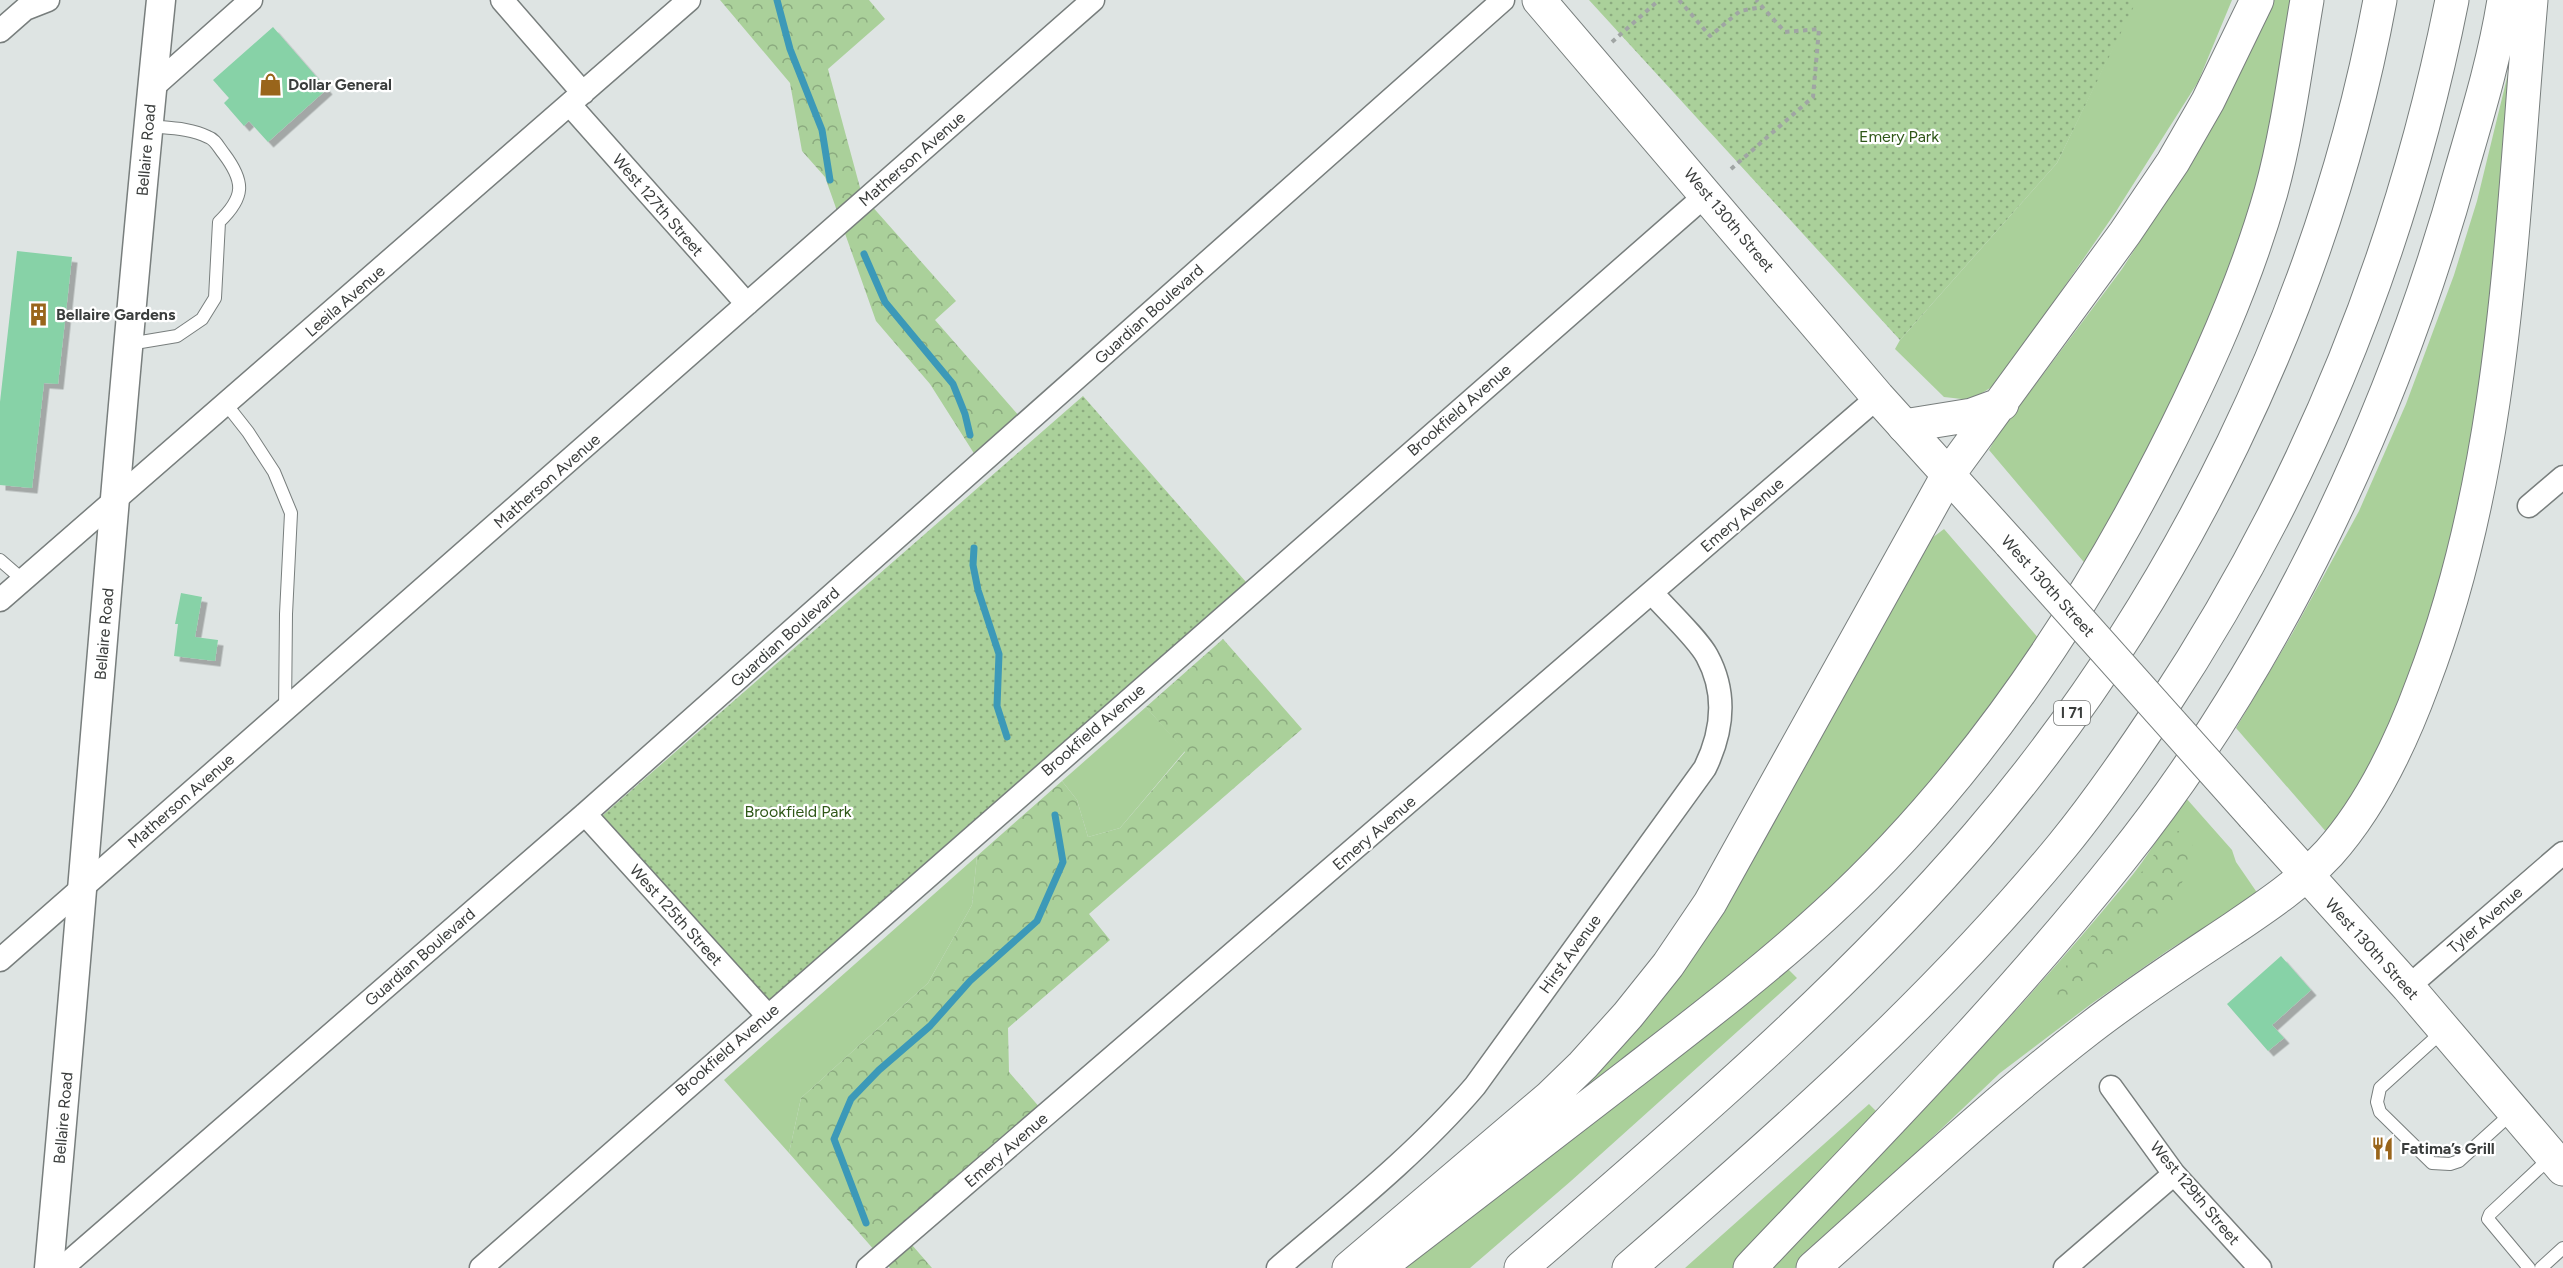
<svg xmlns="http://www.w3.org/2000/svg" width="2563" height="1268" font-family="Figtree,sans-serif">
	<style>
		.grass { fill: #aad09a }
		.forest { fill: url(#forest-crowns) }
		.park { fill: url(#park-dots) }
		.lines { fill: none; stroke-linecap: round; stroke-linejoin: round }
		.stream { stroke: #3c99b8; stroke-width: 7 }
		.building { fill: #87d2a7; filter: url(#shadow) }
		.service-casing { stroke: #787e7d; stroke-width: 14 }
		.minor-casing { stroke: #787e7d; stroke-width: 25 }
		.tertiary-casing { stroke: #787e7d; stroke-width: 31 }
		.secondary-casing { stroke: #787e7d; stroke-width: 35 }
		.motorway-casing { stroke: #787e7d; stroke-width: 35 }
		.path { stroke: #a0a5a4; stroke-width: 4; stroke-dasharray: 4.5 4.5; stroke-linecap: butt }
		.service { stroke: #fff; stroke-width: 12 }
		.minor { stroke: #fff; stroke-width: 22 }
		.tertiary { stroke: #fff; stroke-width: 28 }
		.secondary { stroke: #fff; stroke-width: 33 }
		.motorway { stroke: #fff; stroke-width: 33 }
		.secondary-bridge-casing { stroke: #787e7d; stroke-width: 35; stroke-linecap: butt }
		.secondary-bridge { stroke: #fff; stroke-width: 33 }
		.labels { text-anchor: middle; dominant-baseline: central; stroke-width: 4.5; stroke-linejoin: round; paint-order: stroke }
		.shield { fill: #fff; stroke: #757776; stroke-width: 1.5 }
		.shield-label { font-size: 15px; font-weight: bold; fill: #3a3d3c }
		.poi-label { font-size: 16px; font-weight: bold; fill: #3a3d3c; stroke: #fff; text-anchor: start }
		.park-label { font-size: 16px; fill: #2f5718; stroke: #fff }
		.street-label { font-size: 16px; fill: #3a3d3c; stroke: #fff }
	</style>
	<defs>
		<pattern id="forest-crowns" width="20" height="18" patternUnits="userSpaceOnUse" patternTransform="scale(1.5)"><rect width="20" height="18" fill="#aad09a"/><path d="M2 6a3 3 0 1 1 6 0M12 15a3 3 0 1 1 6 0" fill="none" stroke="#8baa7f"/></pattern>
		<pattern id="park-dots" width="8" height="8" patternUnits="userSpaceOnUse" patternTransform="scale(1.5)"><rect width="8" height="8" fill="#aad09a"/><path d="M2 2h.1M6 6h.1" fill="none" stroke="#8baa7f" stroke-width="1.8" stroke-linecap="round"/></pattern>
		<filter id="shadow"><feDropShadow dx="5.5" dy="5.5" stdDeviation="0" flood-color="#0004"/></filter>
	</defs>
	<rect width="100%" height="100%" fill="#dee4e3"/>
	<path class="grass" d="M2136,0h96l-34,82 -83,131 -117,170 -27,17 -27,-3 -49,-48 5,-9 157,-177z
		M2269,0h25l-6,44 -35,159 -62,170 -103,194 -99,-117 8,-14 125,-167 84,-130 12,-22z
		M2513,53l-15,214 -37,263 -72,205 -61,99 -92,-106 56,-94 67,-123 47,-107 48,-129 23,-74z
		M1944,529l96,111 -43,58 -97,122 -51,54 -90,81 -262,208 228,-262 79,-132 53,-103 67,-122z
		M1146,707l39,44 -65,77 -32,9 -11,-37 -15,-19z
		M2186,798l46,52 4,12 22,32 -91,57 -76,53 -91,69 -205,195h-22c120,-126 242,-250 353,-385 22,-26 39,-57 60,-85z
		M977,856l-5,49 -44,78 -127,115 -12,55 -65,-73z
		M1787,968l10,10 -226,203 -101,87h-74z
		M1869,1104l10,10 -144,154h-50z"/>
	<path class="forest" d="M720,0h149l16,19 -57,50 34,126 94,106 -21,19 84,96 -44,39 -45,-71 -54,-63 -51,-144 -23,-26 -12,-68z
		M1223,639l79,90 -213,185 21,26 -102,88 1,44 32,37 -142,121 33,38h-42l-101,-115 12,-55 127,-115 44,-78 5,-49 85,-75 15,19 11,37 32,-9 65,-76 -39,-45z
		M2171,831h12l9,12 1,15 -22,49 -48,50 -69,50 -3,-23 69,-82z"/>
	<path class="park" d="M1589,0h548l-80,163 -157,177z
		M1083,396l163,186 -477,422 -167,-188z"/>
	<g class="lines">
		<path class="stream" d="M777,0l13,49 32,81 8,50
			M864,254l21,48 68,82 12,30 5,21
			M974,548l-1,17 5,25 21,64 -2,52 10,31
			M866,1223l-32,-84 17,-40 28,-29 51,-44 40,-45 67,-60 26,-59 -8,-47"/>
	</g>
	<path class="building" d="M273,27l54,62 -59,53 -19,-21 -5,5 -20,-23 5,-5 -16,-18z
		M17,251l55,6 -14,127 -14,-1 -12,105 -32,-3v-83z
		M181,593l21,4 -7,40 23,3 -3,21 -41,-5 4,-32h-3z
		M2281,956l30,34 -39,35 12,13 -16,13 -41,-47z"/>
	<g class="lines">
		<defs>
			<path id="service" d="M129,344l48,-8 25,-17 13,-21 4,-76c26,-25 26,-40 5,-68 -5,-6 -9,-15 -16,-17 -17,-9 -40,-9 -59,-11
				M226,404l22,28 26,40 17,41 -5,101 -1,97
				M0,560l23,20
				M2443,1031l-63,57 -3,14 3,10 52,51 18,1 9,-3 54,-49
				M2529,1268l-41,-49 2,-5 61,-57
				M2541,1268l22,-20"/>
			<path id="minor" d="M502,0l81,93
				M0,31l25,-22 23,-9
				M152,88l99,-88
				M570,105l177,199
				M2529,506l34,-29
				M0,600l689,-600
				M585,814l182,201
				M0,960l1093,-960
				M2408,987l155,-134
				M2111,1087l63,87 86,94
				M62,1268l523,-454 918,-814
				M481,1268l1226,-1074
				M868,1268l1010,-871
				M1278,1268c68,-58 139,-114 197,-182l230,-318c18,-37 22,-75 2,-112 -9,-17 -41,-47 -55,-63
				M2065,1268l109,-94"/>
			<path id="tertiary" d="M49,1268c39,-423 69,-846 112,-1268"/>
			<path id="secondary" d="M1539,0l339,397 132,146
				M2253,815l155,172 155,182"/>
			<path id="motorway" d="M1904,426l68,-11 30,-11
				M1349,1268l201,-171 33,-32 45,-50 40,-50 42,-62 238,-428 177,-242 48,-71 35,-61 49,-101
				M1378,1268c84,-65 168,-130 252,-194 67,-52 134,-103 196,-160 140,-128 250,-290 336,-458 43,-84 83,-172 109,-264 17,-62 25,-128 36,-192
				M1521,1268c158,-137 320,-273 457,-433 200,-234 346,-532 402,-835
				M1629,1268c152,-132 305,-266 433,-422 36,-44 69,-92 100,-139 144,-218 239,-451 290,-707
				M1750,1268c126,-133 256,-264 370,-408 158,-197 275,-449 342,-692 16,-55 33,-111 42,-168
				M1813,1268c91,-81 180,-165 277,-240 45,-35 93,-66 141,-98 34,-23 70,-47 98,-77 43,-48 72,-110 94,-170 83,-217 88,-454 108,-683"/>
		</defs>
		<use href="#service" class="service-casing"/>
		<use href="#minor" class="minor-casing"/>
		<use href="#tertiary" class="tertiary-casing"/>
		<use href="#secondary" class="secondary-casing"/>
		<use href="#motorway" class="motorway-casing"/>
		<path class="path" d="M1679,0l31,36 30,-25 22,-4
			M1612,42l47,-42
			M1731,169l82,-72 6,-68 -34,3 -29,-32"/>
		<use href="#service" class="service"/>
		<use href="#minor" class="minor"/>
		<use href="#tertiary" class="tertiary"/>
		<use href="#secondary" class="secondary"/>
		<use href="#motorway" class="motorway"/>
		<defs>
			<path id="secondary-bridge" d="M2010,543l243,272"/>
		</defs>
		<use href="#secondary-bridge" class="secondary-bridge-casing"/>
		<use href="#secondary-bridge" class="secondary-bridge"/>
	</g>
	<defs>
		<symbol id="shop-bare" viewBox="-9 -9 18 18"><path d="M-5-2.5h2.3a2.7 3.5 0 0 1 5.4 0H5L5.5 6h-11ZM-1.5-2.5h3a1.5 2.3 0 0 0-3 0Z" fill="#99651b" stroke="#fff" stroke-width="2.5" paint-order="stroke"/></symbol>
		<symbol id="building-bare" viewBox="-9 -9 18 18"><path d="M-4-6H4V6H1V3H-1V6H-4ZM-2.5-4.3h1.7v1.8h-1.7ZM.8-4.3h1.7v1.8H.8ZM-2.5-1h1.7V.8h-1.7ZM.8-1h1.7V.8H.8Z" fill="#99651b" stroke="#fff" stroke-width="2.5" paint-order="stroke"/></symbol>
		<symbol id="restaurant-bare" viewBox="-9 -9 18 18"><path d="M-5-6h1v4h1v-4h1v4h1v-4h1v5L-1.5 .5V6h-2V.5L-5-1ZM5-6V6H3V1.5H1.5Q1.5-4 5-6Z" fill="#99651b" stroke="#fff" stroke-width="2.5" paint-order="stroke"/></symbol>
	</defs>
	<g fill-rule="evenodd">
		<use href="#shop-bare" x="254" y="68" width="33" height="33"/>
		<use href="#building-bare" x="22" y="298" width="33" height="33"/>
		<use href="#restaurant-bare" x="2366" y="1132" width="33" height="33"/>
	</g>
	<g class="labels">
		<rect class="shield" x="2054" y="701" width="36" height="24" rx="4.5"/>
		<g class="shield-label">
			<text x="2072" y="713">I 71</text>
		</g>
		<g class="poi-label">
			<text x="288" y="84">Dollar General</text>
			<text x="56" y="314">Bellaire Gardens</text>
			<text x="2401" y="1148">Fatima’s Grill</text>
		</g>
		<g class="park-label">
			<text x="1899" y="136">Emery Park</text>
			<text x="798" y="811">Brookfield Park</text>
		</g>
		<g class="street-label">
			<text transform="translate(146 150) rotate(-85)">Bellaire Road</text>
			<text transform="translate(912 159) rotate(-41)">Matherson Avenue</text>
			<text transform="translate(658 205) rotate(49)">West 127th Street</text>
			<text transform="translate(1729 220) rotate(50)">West 130th Street</text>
			<text transform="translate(345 301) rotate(-41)">Leeila Avenue</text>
			<text transform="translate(1149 314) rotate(-42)">Guardian Boulevard</text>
			<text transform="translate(1459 410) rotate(-41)">Brookfield Avenue</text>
			<text transform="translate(547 481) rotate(-41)">Matherson Avenue</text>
			<text transform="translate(1742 515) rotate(-41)">Emery Avenue</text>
			<text transform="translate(2048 586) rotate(48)">West 130th Street</text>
			<text transform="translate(104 634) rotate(-85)">Bellaire Road</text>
			<text transform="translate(785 637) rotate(-42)">Guardian Boulevard</text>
			<text transform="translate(1093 730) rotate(-41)">Brookfield Avenue</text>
			<text transform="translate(181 801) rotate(-41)">Matherson Avenue</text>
			<text transform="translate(1374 833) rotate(-41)">Emery Avenue</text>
			<text transform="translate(676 915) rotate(48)">West 125th Street</text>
			<text transform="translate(2485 920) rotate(-41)">Tyler Avenue</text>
			<text transform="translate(2372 949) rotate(48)">West 130th Street</text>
			<text transform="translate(1570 954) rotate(-54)">Hirst Avenue</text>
			<text transform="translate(420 957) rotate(-41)">Guardian Boulevard</text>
			<text transform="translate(727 1050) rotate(-41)">Brookfield Avenue</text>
			<text transform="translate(63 1118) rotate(-85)">Bellaire Road</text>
			<text transform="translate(1006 1150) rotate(-41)">Emery Avenue</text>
			<text transform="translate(2195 1193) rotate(50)">West 129th Street</text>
		</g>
	</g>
</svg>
